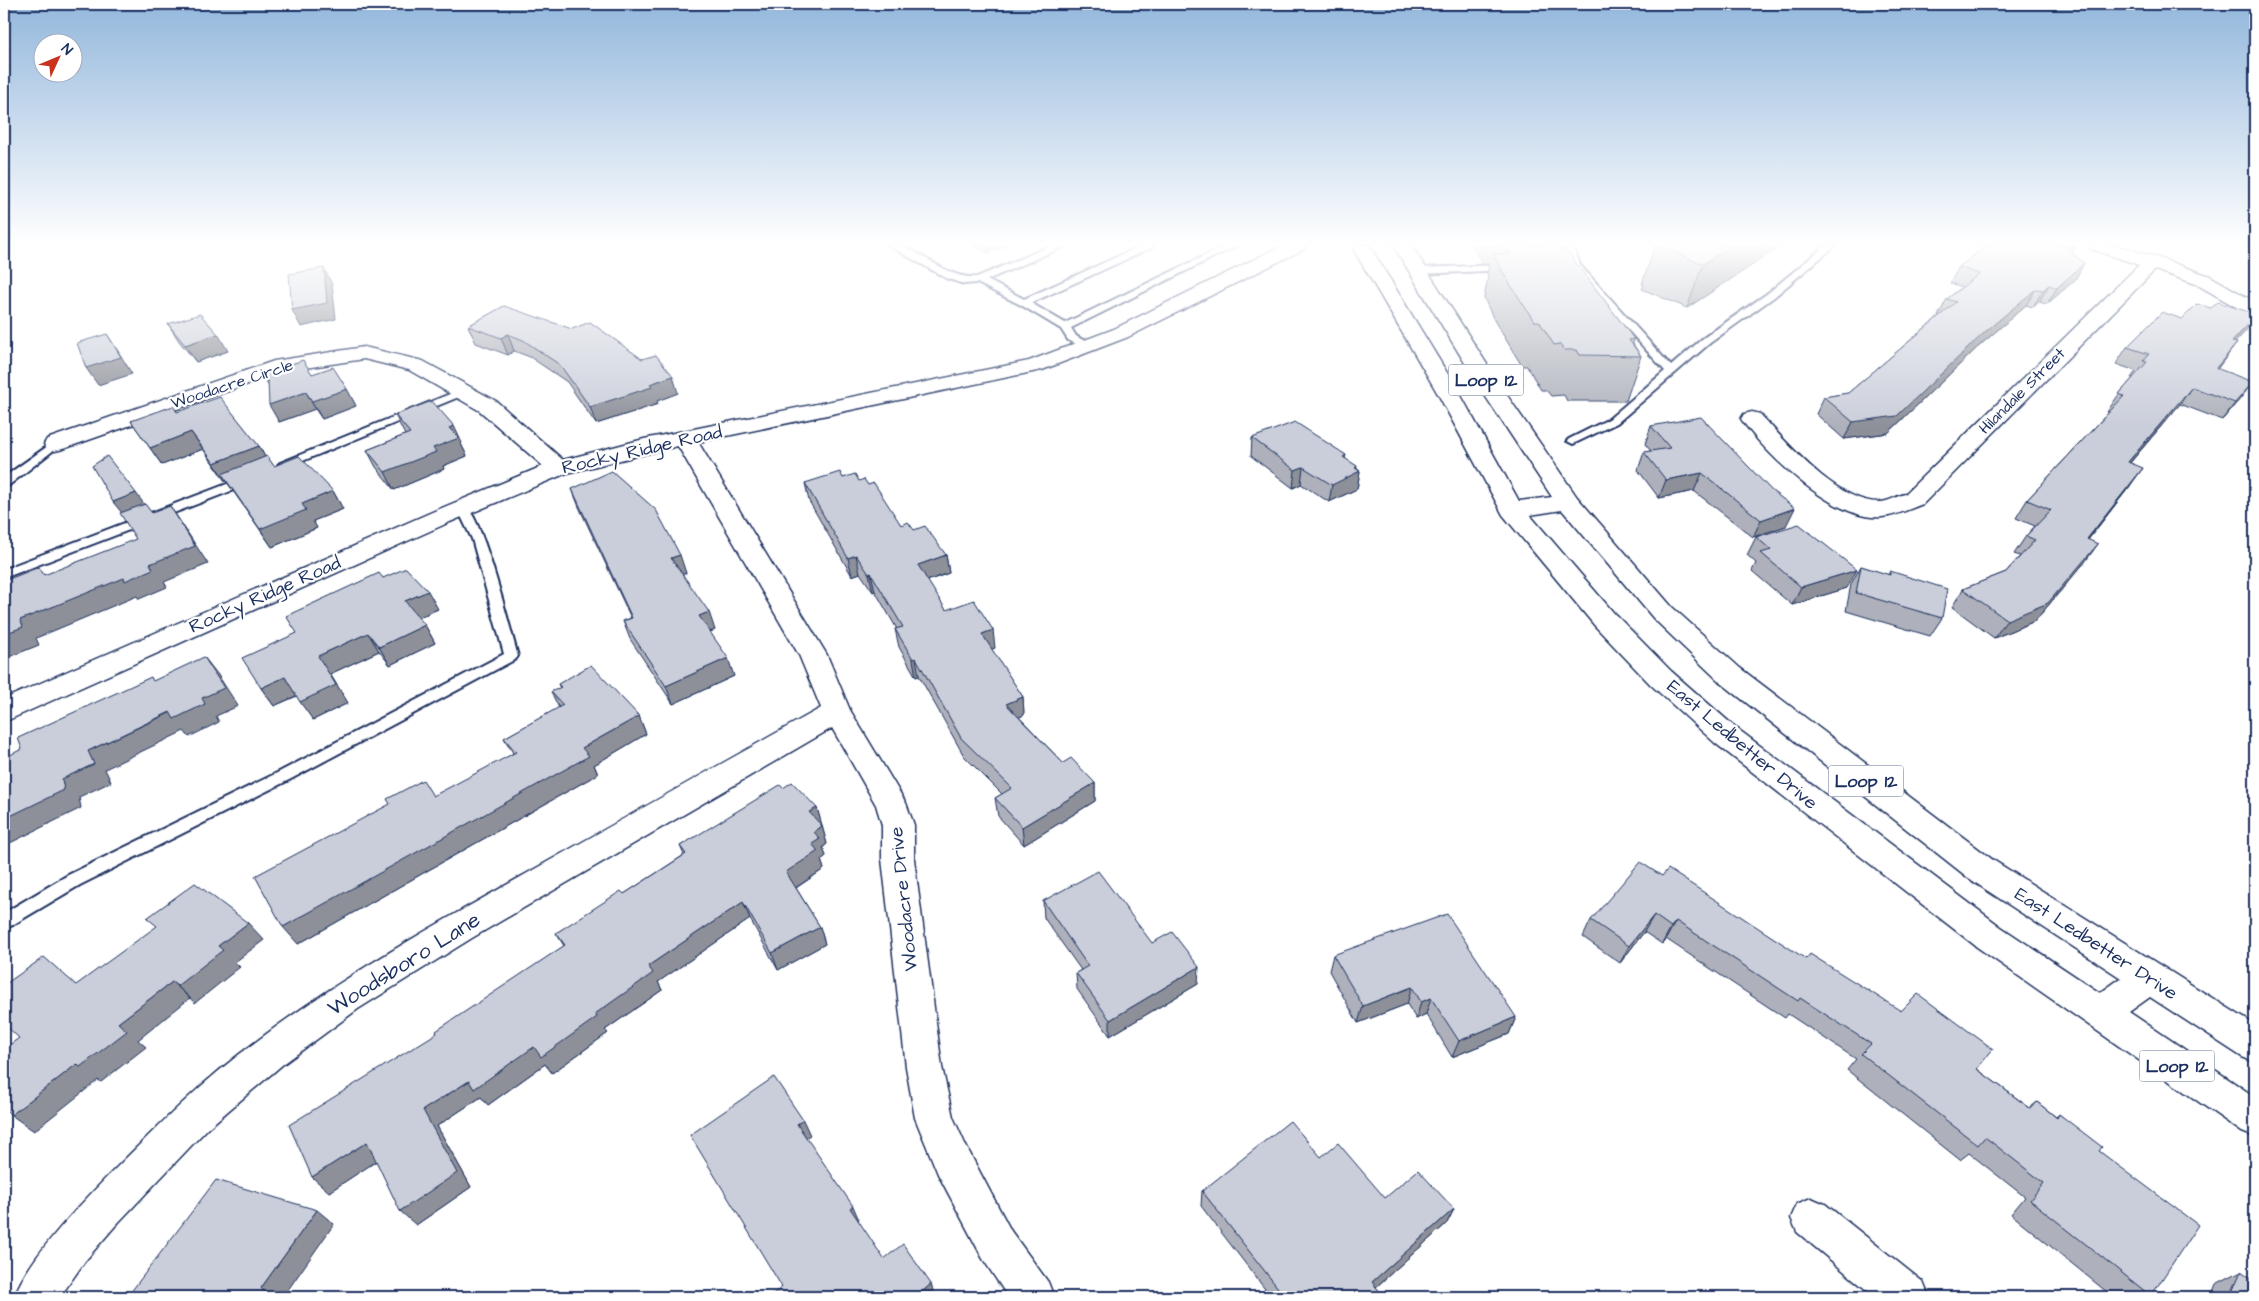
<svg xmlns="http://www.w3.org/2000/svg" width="2259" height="1301" font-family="'Architects Daughter',sans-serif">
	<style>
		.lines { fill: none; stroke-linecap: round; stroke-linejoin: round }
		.lane-casing { stroke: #1b2f5e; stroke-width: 4 }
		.street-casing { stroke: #1b2f5e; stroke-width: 3 }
		.primary-casing { stroke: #1b2f5e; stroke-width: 3 }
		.lane { fill: #fff; fill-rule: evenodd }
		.street { fill: #fff; fill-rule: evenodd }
		.primary { fill: #fff; fill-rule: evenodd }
		.wall { fill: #aeb1bb; stroke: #1b2f5e }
		.shaded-wall { fill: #8d9099; stroke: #1b2f5e }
		.building { fill: #caceda; stroke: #1b2f5e }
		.labels { text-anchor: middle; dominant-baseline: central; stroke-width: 4.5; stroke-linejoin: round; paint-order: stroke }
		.far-street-label { font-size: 16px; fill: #1b2f5e; stroke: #fff }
		.shield { fill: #fff; stroke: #5f6d8e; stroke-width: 1 }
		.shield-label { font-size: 18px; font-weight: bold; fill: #1b2f5e }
		.street-label { font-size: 19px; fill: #1b2f5e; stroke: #fff }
		.near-street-label { font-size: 22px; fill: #1b2f5e; stroke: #fff }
	</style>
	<rect width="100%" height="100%" fill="#fff"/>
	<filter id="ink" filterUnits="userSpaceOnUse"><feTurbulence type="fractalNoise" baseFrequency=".02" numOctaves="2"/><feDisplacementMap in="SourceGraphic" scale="10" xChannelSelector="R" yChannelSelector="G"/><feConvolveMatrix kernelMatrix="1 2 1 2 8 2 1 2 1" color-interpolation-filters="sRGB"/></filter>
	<g filter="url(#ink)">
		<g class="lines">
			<defs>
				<path id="lane" d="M888,245c29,-3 54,35 89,32l76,-32h11l-1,2 -76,33 37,19 119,-54h11l-1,2 -122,56 34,20 162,-78h11l-167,83 5,8 14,8v4l-4,1 -18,-9 -7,-11 -40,-24 -44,-22 -13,1 -18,-6z
					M1565,245h8l7,20 91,101 31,-27 66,-46 58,-48h10l-62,52 -64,46 -93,80 -44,21 -6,-3 2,-2 40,-20 56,-48 -92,-103z
					M1505,265l3,1v4l-90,4 -5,-3 5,-3z
					M462,389l5,3 -1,2 -178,73 -4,2 -6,-4 2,-2z
					M55,441l6,3 -2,2 -51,40 -4,1v-10z
					M248,476l4,1 2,3 -2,3 -248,95v-9z
					M463,504c18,5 48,129 55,152l-2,3 -225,120 -211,106 -76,45v-17l64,-38 213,-104 223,-117 -32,-115 -15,-31z"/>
				<path id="street" d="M1283,245h23l-2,4 -176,88 -86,33 -344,72 129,213 23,55 56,93 8,22v34l28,208 11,50 13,29 45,85 37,51 6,15h-46l-25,-38 -45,-85 -23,-56 -9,-51 -24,-208v-34l-6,-20 -44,-77 -360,210 -114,71 -76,56 -74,63 -92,97 -31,36 -25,36h-46c15,-40 66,-92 96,-123 47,-47 93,-94 147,-133 83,-63 176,-115 267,-166 99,-56 198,-112 297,-167l-22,-53 -121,-209 -111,27 -117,49 -446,200v-23l428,-187 111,-46 -63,-55 -71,-41 -45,-11 -79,12 -222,78 -8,2 -8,-2 -3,-5 3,-5 227,-78 90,-14 59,14 73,40 67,59 81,-21 385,-78 85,-32z
					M2089,245h26l44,13 51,18 45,26v14l-7,-2 -52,-30 -41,-14 -232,234c-14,5 -27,12 -41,13 -46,5 -117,-63 -141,-98l3,-5 8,-2 8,2c27,29 77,89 120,88 8,0 17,-6 25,-8l234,-229 -48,-16z
					M1811,1198l14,6 98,78 6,15h-54l-78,-65 -6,-14 6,-14z"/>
				<path id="primary" d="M1351,245h18l91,149 59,107 33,-4 -70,-106 -89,-146h18l93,146 73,106 95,110 68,61 253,192 262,165v37l-13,-5 -92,-60 -21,15 126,85v40l-13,-5 -265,-185 -262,-204 -64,-58 -56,-59 -92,-111 -65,-121zM1562,510l92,109 66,63 251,198 150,98 -21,15 -99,-66 -266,-200 -64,-56 -58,-59 -83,-97z"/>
			</defs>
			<use href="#lane" class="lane-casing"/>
			<use href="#street" class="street-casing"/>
			<use href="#primary" class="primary-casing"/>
			<use href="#lane" class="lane"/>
			<use href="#street" class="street"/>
			<use href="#primary" class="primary"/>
		</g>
		<path class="wall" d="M972,245h35l-19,8z
			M1472,245h74l88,94 -1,5 8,12 -15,45h-59l-3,-6 -13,1 -5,-6h-5l-14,-24h-5l-28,-46 -10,-22 4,-21 -1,-3 2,-10h-7z
			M1655,245h128l-96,63 -45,-19 2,-5h-2z
			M1971,245h102l3,2 -4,6 12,10 -9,17 -28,24 -8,-2 -6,5 -7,-2 -49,43 -89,85 -44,6 -28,-25 8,-17 24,-4 91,-77h-1l9,-17 15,-12 -12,-4 9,-16 24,-19z
			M504,306l174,87 -21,8 1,3 -62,20 -29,-42 -37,-25 -16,-6 -6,4 -32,-12 -8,-17z
			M168,324l60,27 -32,11 -17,-21z
			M2245,332l-10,10 2,1 -20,26 36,13 -13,17 -18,21 -42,-16 -50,59v23l-42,54 -3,22 -50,59 -41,17 -42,-31 11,-18 43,-17 14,-16 -6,-2 12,-18 9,-10 -19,-8 11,-18 82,-88h-2l12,-18 14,-16h-2l5,-7 -20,-7 11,-17z
			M262,374h50l35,15 9,17 -34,13 -7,-10 -36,13 -11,-37z
			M177,412l82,34 6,11 9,9 59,25 10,18 -30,12 4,7 -45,19 -46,-66h-1l-22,-32 -41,16 -31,-44z
			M395,415l67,28 -1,1 6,12 -24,10 1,3 -50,21 -18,-23 -9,-17 38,-15z
			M1651,426l135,100 -33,11 -59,-46 -35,7 -21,-28 6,-18 7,-1 -6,-7z
			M1252,438l94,17 -1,4 15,12 -3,18 -28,13 -28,-18 -8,4 -42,-32z
			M843,478l16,3 9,4 33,40 13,5 32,25 3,18 -22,8 19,29 49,38 -4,1 32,48 1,18 -5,2 44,46 32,20v18l-71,44 -26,-29 -3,-18 7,-4 -38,-38 -45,-80 -3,1 -17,-30 -4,-18h2l-22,-38 -2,1 -13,-19 -8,3 -43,-75 -4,-18z
			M572,489l114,84 -4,1 33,56 -5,2 24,44 -61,28 -43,-65 -7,-18 8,-3 -52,-111z
			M1756,537l91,51 -55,17 -40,-34 4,-8 -9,-8z
			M1861,566l27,9 2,-4 52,47 -12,18 -84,-25 5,-27z
			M383,578l55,31 -20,9 7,7 10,18 -45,22 -11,-14 -49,23 18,29 -35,17 -16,-24 -23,10 -13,-18 36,-55z
			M558,684l81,32 7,18 -52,31 4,9 -300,170 215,-191 -9,-15 55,-30 -8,-16 9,-4z
			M783,788l34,20 10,36 -4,3 3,9 -5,4 3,9 -28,19 24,39 5,17 -47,26 -28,-51 -92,63 4,8 -57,40 3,3 -56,40 -7,-9 -57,41 -7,-8 -44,29 34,61 -55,38 -40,-64 -47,31 108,-159 127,-87 -8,-13 68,-39 60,-39 -4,-9z
			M1662,876l144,83 171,110 53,39 7,-6 19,15 3,-3 40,37 52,145 -3,1h-35l-102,-83 14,-17 -56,-44 -9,7 -113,-90 9,-11 -68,-45 -3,4 -119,-79 -4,5 -18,-12 -24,31 -37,-26 8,-17z
			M1043,901l109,42 46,41 -88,52 -33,-47 -1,-16 5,-3 -37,-52z
			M1333,955l183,62 -7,17 -57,23 -26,-43 -10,5 -9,-15 -49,19 -29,-52z
			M1321,1157l64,41 69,11 -7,14 -71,64 8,10h-113l-70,-91 1,-15z
			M2241,1271l14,26h-44l5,-13z"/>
		<path class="shaded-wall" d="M987,245h20l-19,8z
			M1733,245h50l-96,63 16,-44z
			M2084,263l-9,17 -28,24 10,-16z
			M324,268l8,16 4,35 -35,8 -9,-17z
			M2049,285l-10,17 -6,5 10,-17z
			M2036,289l-10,16 -49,43 -89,85 -44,6 9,-17 133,-91z
			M2255,317l-10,15 -25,26 12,-16z
			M107,334l11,17 14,23 -34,11 -12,-17z
			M218,334l10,17 -32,11 -11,-17z
			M508,334l6,17 -6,4 -7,-17z
			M2237,343l-13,17 -20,26 12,-18z
			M673,376l5,17 -21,8 1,3 -62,20 -6,-17 60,-23z
			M2253,382l-13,17 -18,21 13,-17z
			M2192,387l-12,17 -65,76 13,-18z
			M347,389l9,17 -34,13 -10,-18z
			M306,392l9,17 -36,13 -10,-17z
			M454,426l8,17 -1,1 6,12 -24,10 1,3 -50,21 -9,-18 48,-24 16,-20z
			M191,432l12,17 -41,16 -12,-17z
			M259,446l10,18 -44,17 -11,-18z
			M1357,466l-1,7 4,-2 -3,18 -28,13 3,-17z
			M1303,467l-2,17 -8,4 2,-18z
			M2143,468l-13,18 -56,71 13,-18z
			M1702,473l-8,18 -35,7 7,-18z
			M333,491l10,18 -30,12 4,7 -45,19 -12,-18 42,-25z
			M136,493l13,18 -22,8 -14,-17z
			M170,506l12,18 26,40 -44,18 3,5 -28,12 -2,-3 -101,42 3,7 -35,14v-25l16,-14 130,-56z
			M1795,508l-9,18 -33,11 8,-17z
			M2098,544l-13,18 -50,59 -41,17 13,-18z
			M680,555l6,18 -9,3 -6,-18z
			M856,555l4,18 -8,3 -4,-18z
			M946,555l3,18 -28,10 -3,-18z
			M1857,570l-10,18 -55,17 9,-18z
			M871,573l4,18 -2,1 -4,-18z
			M428,591l10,18 -23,10 -10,-18z
			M709,612l6,18 -10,4 -6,-18z
			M425,625l10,18 -45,22 -11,-18z
			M993,630l2,18 -11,4 -2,-18z
			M368,633l11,18 -49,23 18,29 -35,17 -13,-18 18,-46z
			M204,657l14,18 20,31 -22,10 3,6 -30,15 -5,-6 -79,38 6,13 -32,15 2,11 -77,38v-27l58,-40 26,-28 114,-53z
			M728,658l6,18 -61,28 -7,-18z
			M916,658l3,18 -3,1 -3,-18z
			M285,677l13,18 -24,11 -13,-18z
			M1023,697l1,18 -16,7 -2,-18z
			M639,716l7,18 -52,31 4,9 -300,170 -15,-17 299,-179z
			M1095,783v18l-71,44 -2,-18z
			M817,808l5,17 -7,5 -6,-18z
			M822,826l5,18 -4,3 3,9 -5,4 3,9 -32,21 -6,-18 26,-28 2,-12z
			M743,902l7,17 -92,63 4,8 -57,40 3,3 -56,40 -7,-9 -57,41 -7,-8 -44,29 34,61 -55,38 -16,-14 23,-101 46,-29 65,-34 61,-33 53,-48z
			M1654,915l-10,17 -24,31 9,-17z
			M1676,921l-10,18 -4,5 9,-17z
			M248,923l16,17 -29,22 5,5 -45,36 -18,-17 41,-40z
			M820,927l5,17 -47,26 -6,-17z
			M1199,967l-1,17 -88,52v-16z
			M172,982l18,16 -52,42 8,7 -45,35 -3,-2 -64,51 -23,-16 66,-51 41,-41z
			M1412,987l-5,17 -49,19 5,-17z
			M1431,998l-5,16 -10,5 5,-17z
			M1516,1017l-7,17 -57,23 7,-16z
			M803,1120l7,15 -6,4 -7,-15z
			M367,1142l16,15 -54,35 -17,-15z
			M853,1206l6,14 -3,3 -6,-15z
			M1454,1209l-7,14 -81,73 6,-14z
			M317,1210l17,14 -51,73h-15l-7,-9z
			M931,1284l4,13h-19z"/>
		<path class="building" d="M1504,245h42l1,1h12l4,5h4l67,88 -5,1 12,16 -61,-1 -3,-5h-13l-5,-6 -5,1 -15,-24h-5l-29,-45 -12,-22h17z
			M1658,245h75l-30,19 -47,-18z
			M1988,245h85l3,2h-11l19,16 -27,25 -8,-3 -6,5 -7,-1 -50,42 -89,85 -44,6 -29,-25 24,-4 108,-91 -9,-3 32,-25 -20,-7z
			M324,268l3,35 -35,7 -3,-36z
			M2218,302l37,12v3l-23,25 5,1 -21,25 37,14 -18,21 -43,-16 -64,75 15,6 -56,71 11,5 -50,59 -41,17 -44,-31 43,-17 29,-32 -9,-4 25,-26 -24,-10 97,-104 -5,-2 28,-32 -4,-1 6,-7 -22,-7 35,-35 20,7 15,-15 14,4z
			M504,306l68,23 18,-7 52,37 14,-4 17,21 -23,8 2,3 -62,20 -30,-42 -37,-25 -15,-6 -7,4 -33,-12z
			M200,314l18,20 -33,11 -17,-21z
			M107,334l14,23 -35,11 -9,-25z
			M303,360l9,14 21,-7 14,22 -35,12 -6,-9 -37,13 -1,-23 -6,-8z
			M220,397l39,49 -45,17 -23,-31 -41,16 -19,-27 42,-15 4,6z
			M432,401l22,25 -5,2 10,10 -26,10 3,4 -51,20 -18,-22 43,-17 -15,-18z
			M1701,417l71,74 23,17 -34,12 -59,-47 -36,7 -22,-28 26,-4 -19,-22z
			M1295,422l51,33 -3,2 14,9 -2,2 5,3 -28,14 -29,-18 -8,3 -43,-32z
			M107,456l29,37 -23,9 -21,-36z
			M267,456l7,10 25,-10 34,35 -31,13 4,6 -46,19 -38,-55z
			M612,471l44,39 24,45 -9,3 38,54 -10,4 29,42 -62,28 -43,-65 9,-3 -60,-129z
			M840,472l3,6 12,-4 4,7 5,-2 4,6 6,-2 27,42 7,-3 6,8 11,-4 21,29 -28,10 28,45 28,-10 19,30 -11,4 41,63 -17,7 57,59 8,-5 24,25 -73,44 -27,-29 17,-10 -51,-50 -45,-80 -3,1 -18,-30 8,-2 -32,-54 -2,1 -13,-19 -8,3 -43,-75z
			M145,504l7,9 18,-7 25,40 -45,18 3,5 -28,12 -1,-3 -104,42 3,7 -19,7v-53l35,-14 5,8 92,-36 -16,-26z
			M1799,524l58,46 -56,17 -40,-34 10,-3 -15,-13z
			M1861,566l29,9v-4l57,18 -5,29 -86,-25z
			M406,568l22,23 -23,10 20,24 -46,22 -11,-14 -50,23 18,29 -36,17 -15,-25 -24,11 -19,-30 55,-25 -11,-17 93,-43 4,5z
			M204,657l20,31 -22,10 3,6 -31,15 -4,-7 -82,39 6,13 -32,15 2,11 -60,29v-61l18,-9 -4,-11 133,-61 2,4z
			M591,665l48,51 -57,32 7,8 -306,171 -28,-51 135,-72 -3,-5 36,-19 10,16 83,-44 -12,-14 59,-33 -12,-13 10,-5 -3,-3z
			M792,782l25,26 -8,4 13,14 -8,6 6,7 -8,5 6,7 -32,21 34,55 -48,26 -29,-51 -95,64 5,7 -58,41 2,3 -56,40 -7,-10 -60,42 -5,-8 -46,29 34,63 -57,38 -33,-69 -55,35 -23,-52 148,-92 -1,-2 129,-86 -9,-12 65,-42 3,3 62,-40 -6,-8 100,-61 3,3z
			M1640,862l22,14 6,-7 138,90 4,-5 91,57 17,-17 75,55 -16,20 54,40 6,-7 20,16 2,-4 43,33 -3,4 99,74 -47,71 -121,-96 14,-17 -59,-46 -7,8 -117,-91 10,-10 -71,-46 -2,3 -122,-80 -5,6 -17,-12 -25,31 -38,-26z
			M1098,871l54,72 20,-11 27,35 -89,53 -34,-47 12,-7 -45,-65z
			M195,883l53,40 -30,23 5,4 -46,36 -5,-4 -54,41 9,8 -47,36 -3,-3 -66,51 -7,-7v-59l15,-11 -15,-14v-39l40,-28 32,28 81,-59 -10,-8z
			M1447,914l69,103 -57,24 -28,-43 -10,4 -9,-15 -49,19 -30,-51z
			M774,1077l29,43 -6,4 56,82 -3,2 34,51 19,-15 28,40 -15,13h-147l13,-10 -92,-152z
			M1290,1121l31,36 17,-14 47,55 33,-28 36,39 -82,73 12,15h-99l-83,-106z
			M216,1180l101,30 -56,78 7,9h-141z
			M2241,1271l14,10v16h-25z"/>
	</g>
	<linearGradient id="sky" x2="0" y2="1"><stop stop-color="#93b7dc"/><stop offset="0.57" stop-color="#fff"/><stop offset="1" stop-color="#fff" stop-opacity="0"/></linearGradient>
	<rect width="2259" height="427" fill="url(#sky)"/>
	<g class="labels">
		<g class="far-street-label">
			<text transform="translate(232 384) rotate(-18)">Woodacre Circle</text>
			<text transform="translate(2022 391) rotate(-45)">Hilandale Street</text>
		</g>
		<g class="shield">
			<rect x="1448.5" y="364.5" width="75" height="31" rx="4"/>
			<rect x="1828.5" y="765.5" width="75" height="31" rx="4"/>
			<rect x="2139.5" y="1050.5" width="75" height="31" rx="4"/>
		</g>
		<g class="shield-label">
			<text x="1486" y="380">Loop 12</text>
			<text x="1866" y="781">Loop 12</text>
			<text x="2177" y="1066">Loop 12</text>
		</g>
		<g class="street-label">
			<text transform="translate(642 450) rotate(-13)">Rocky Ridge Road</text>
			<text transform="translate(265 595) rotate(-24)">Rocky Ridge Road</text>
			<text transform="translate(1742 745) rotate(40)">East Ledbetter Drive</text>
			<text transform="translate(904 899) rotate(-96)">Woodacre Drive</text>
			<text transform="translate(2096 944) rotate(33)">East Ledbetter Drive</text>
		</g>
		<g class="near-street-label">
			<text transform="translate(404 964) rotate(-32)">Woodsboro Lane</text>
		</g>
	</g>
	<rect width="2259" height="1301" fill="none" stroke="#fff" stroke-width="20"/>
	<rect x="10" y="10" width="2239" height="1281" fill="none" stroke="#1b2f5e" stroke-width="2" filter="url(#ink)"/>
	<g transform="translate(58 58) rotate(46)"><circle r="24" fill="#ffffff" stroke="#a4acbf"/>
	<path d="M0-4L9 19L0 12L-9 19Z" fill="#c8321e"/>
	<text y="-8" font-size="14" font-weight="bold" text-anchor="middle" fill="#1b2f5e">N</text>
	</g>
</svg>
